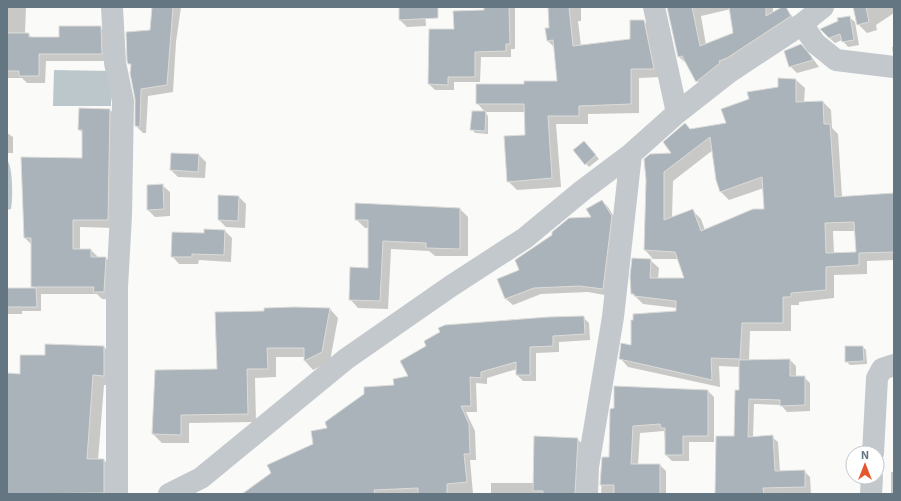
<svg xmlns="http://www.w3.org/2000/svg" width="901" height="501" font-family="'Exo 2',sans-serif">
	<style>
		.water { fill: #bbc7cb }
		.shadow { fill: #0003; fill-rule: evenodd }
		.building { fill: #aab3b9; stroke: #dcdcda; fill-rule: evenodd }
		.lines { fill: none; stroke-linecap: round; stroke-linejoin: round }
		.minor { stroke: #c3c8cc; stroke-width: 22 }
	</style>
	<rect width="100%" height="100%" fill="#fafaf8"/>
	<path class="water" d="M54,70l57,1v35h-58z
		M7,160c6,6 6,40 4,49l-4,1z"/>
	<path class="shadow" d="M7,7h19l-1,27h3l5,4h27l40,-11 7,8 2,26h-63l-1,22h-18l-5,-5h-15z
		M153,7h28l-5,35 -3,50 -25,4 -2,37h-3l-7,-7v-25l-4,-35 -3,-3 22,-32z
		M400,7h21l4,4 1,15 -19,1 -7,-7z
		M485,7h30v42h-4v8h-30l-1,25h-26v8h-19l-6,-6 26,-54 30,-19z
		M549,7h32v14h-3l3,25 50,-6 13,-19 8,8 10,48 -23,1v35l-51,1v10h-32l5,63 -44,3 -9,-9 18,-45v-24h-41l-8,-9 48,-18 34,-3 -4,-34 -7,-7 2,-13z
		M668,7h105v6l12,-6 13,17 -93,65 -8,-8 -10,-17 -8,-7zM731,9l3,25 -28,11 -5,-29z
		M861,7h33v6l-18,12 1,5 -10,3 -9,-9z
		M849,17l6,5 4,23 -11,2 -6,-7 -7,3 -10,-9z
		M892,47h2v8l-1,-1z
		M808,52l11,15 -22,6 -7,-7z
		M796,80l9,8 -1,14h19l8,8 1,18 6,6 4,63 52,-3v66l-27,1v13l-33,1v23l-35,4v3h-8v26h-41l-1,30 41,-1 6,6v11h8l6,6v28l-23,1 -6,-7 -27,-1 -1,34 19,-1 6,5 2,30 24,-1 6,6 1,17h-95l18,-57 6,-46v-24l-21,-1 1,21 -92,-20 -8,-9 12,-12 44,-34 1,-4 -34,-4 -11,-11 18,-33 9,8 -1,11h27l-6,-20h-26l-8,-9 2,-70 26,-27 12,-29 6,6 36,-6 52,-36zM713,150l3,30 5,12 8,8 35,-12 1,22 -60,20 -4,-11 -8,-8 -21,7 1,-37zM833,231h22l2,22 -23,1z
		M110,110l8,7 -3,111 -35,-1v23h11l8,8h7l7,8 -1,34 -10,-1 -5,-5h-56v17h-19v3h-15v-25h28l-3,-3v-41l-7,-7 58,-79v-25l-4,-5z
		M485,112l3,4v18l-13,-1 -3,-4z
		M7,133l6,4v16h-6z
		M587,145l12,14 -10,8 -15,-16z
		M199,155l7,7 -1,16 -27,-1 -7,-7z
		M162,185l8,7v24l-15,1 -7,-7z
		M239,197l7,7 -1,24 -19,-1 -7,-7z
		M602,201l6,6 10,16 -8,73 -22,-4 -47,2 -28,11 -7,-6 -8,-19 22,-10 73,-52z
		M460,209l8,8v39h-33l-6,-5 -38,-2 -3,60 -30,-1 -8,-9 19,-30v-41h-4l-9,-9z
		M205,230l20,1 7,7 -1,24 -32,-2 -1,4h-19l-7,-8 33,-22z
		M330,309l8,9 -8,43 -17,9 -8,-9v-4h-29v20l-21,1 1,44 -67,1v20h-27l-9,-9 65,-64z
		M583,317l6,6 1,17 -31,2v10l-23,1v28h-13l-6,-6v-6l-30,9v6l-11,-1 1,29h-11l9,19 1,29h-6l3,34h-230l71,-50 14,-15 82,-53z
		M46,345l58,2 11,11v28l-11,-1 -6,75h6l11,11v23h-108v-120l14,1 25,-19z
		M863,347l3,3 1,14 -17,1 -4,-4z
		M708,391l6,6v45h-25v19h-17l-6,-6 -2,-24 -24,2 -2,32h22l6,6v23h-65l2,-36h7l1,-49z
		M577,439l7,6 -3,49h-90v-11h43z
		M891,472h3v22h-3z"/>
	<path class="building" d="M152,7h21l-6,78 -26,4 -1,38 -5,-1v-27l-5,-26 1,-9h-3l-1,-3 -1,-29 24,-2z
		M399,7h39v11l-39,2z
		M484,7h25l1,37h-4v7l-31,1v25h-27v8l-20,-1 1,-55h25l-1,-18 31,-1z
		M548,7h21l4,39 57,-7v-19h14l10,49h-23v35l-52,2v10h-31l4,62 -45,4 -3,-46 21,-1 -1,-31h-48v-20h48v-3h33l-4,-41 -6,1 -2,-13h4z
		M667,7h25l8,39 33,-13 -4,-26h37v9l16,-9h4l5,9 -64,42 -8,3 1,2 -24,19 -14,-26 -4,1z
		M853,7h13l3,15 -12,3z
		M850,16l4,24 -12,2 -2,-8 -11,4 -9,-9 18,-8 -1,-3z
		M59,26h42l1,28h-63v22h-20v-5h-12v-38h22v4h30z
		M801,44l10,12 2,4 -24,7 -5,-16z
		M778,78l18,1v23l27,-1 1,23h6l5,73 59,-4v59l-35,1v12l-33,2v23l-35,3v4h-8v26h-41l-2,36 -29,-1 1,22 -93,-21 2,-16 10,2v-25h2v-6l43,-3v-10l-42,-5v-2h-3l-1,-18 2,-18 19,1 -1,19h34l-9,-26 -31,-2 2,-70 -2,-21 6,-5 21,-1 -8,-11 22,-19 5,6 36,-6 -5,-14 28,-10 -2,-7 31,-5zM710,137l6,43 4,12 42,-15 2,32h-11l-52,22 -8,-22 -29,11v-48zM854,222l2,30 -30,1 -1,-30z
		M79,108l31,1 -2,111h-35v29h18v8h15l-2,35h-11l1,-5h-63v-49h-7l-3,-81 61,1v-28h-4z
		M472,111h14l-1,20 -15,-1z
		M584,141l12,14 -11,10 -12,-15z
		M171,153l28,1 -1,18 -28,-2z
		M163,184l1,25 -17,1v-25z
		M218,195l21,1 -1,25 -20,-1z
		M602,200l10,16 -9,73 -23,-3 -46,2 -29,11 -8,-20 22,-9 -4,-10 37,-25v-3l17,-14 22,-1 -5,-8z
		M355,203l105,5v41l-34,-1v-5l-43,-2 -3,60 -31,-1 1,-33 18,1v-48h-13z
		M204,229l21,1 -1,25 -32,-1v3h-21l1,-25 32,1z
		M7,288h29l1,19h-30z
		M295,307l35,1 -8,44 -18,9v-13h-37l1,21h-21l1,45 -67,1v20l-29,-1 3,-64 62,-1 -2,-57 49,-1v-3z
		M584,316l1,18 -32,2v10l-23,1v28h-14v-13l-35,10v6l-11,-1 1,29h-10l8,18 1,30h-6l3,28 -20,2v10h-29v-6l-44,2 1,4h-133l29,-21 -4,-8 46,-21 -2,-13 16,-3 -2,-6 39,-28v-7l30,-2 -1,-6 15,-3 -8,-15 26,-15 -2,-5 16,-9 -2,-4 7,-3 103,-8z
		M45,344l59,2v30l-11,-1 -6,84h17v34l-97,1v-121l13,1v-19h25z
		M845,346h18l1,15 -19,1z
		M790,359v17h15v29l-25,1v-6l-31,-1 -1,38 25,-2 2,36 30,-1v17l-42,1 1,6h-49l1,-58h18l1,-46h4v-30z
		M614,386l94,4v46h-25v19h-18v-27h-4l-1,-4 -27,2 -2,38h29v30h-46v-9h-14l2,-28h7l1,-48 4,-1z
		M534,436l44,2 -3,56h-32v-3h-10z"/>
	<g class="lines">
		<path class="minor" d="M112,7l3,56 8,38 -2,114 -4,73v206
			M654,7l23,106
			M802,24l13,19 21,17 58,7
			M873,453l4,-75 5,-9 12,-4
			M169,494l32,-16 145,-119 105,-73 74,-48 58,-48 48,-36 46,-41 51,-40 74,-49 21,-17
			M587,494l1,-27 25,-150 18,-163
			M871,494l1,-17"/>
	</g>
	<rect width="901" height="501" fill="none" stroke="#657683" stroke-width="16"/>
	<g transform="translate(865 465)"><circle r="19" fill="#ffffff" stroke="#c1c8cd"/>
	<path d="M0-3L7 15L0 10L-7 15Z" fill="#e4572e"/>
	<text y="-6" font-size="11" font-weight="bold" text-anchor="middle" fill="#657683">N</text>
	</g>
</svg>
